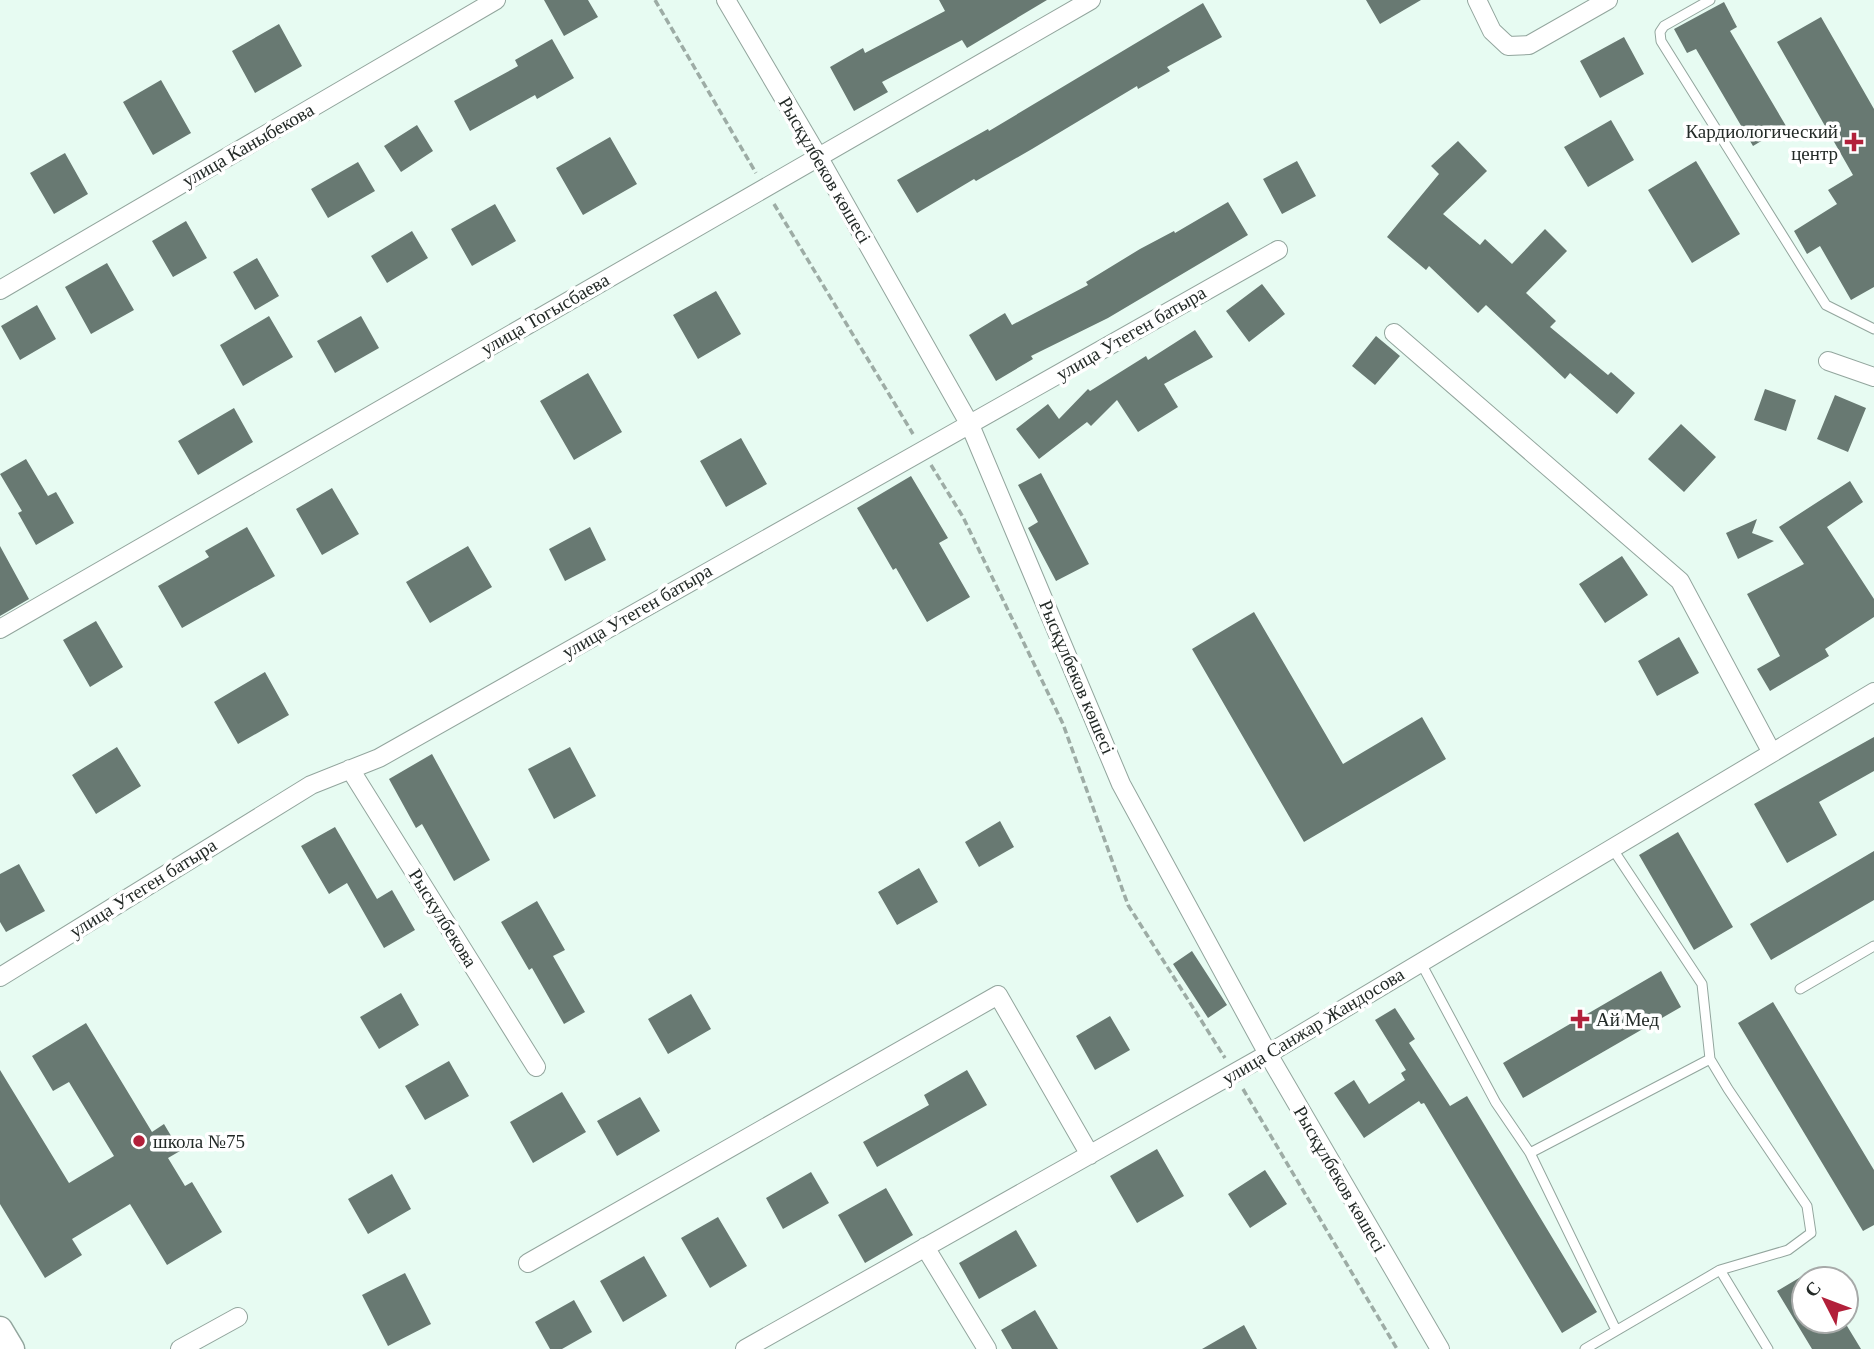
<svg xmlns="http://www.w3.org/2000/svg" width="1874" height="1349" font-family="Georgia,serif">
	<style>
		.building { fill: #687972 }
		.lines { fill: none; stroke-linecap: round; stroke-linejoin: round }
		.lane-casing { stroke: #92a59d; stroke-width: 11 }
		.street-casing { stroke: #92a59d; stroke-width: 20 }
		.secondary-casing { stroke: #92a59d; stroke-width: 27 }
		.path { stroke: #9daca5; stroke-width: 3.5; stroke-dasharray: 7 3.5; stroke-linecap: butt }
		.lane { stroke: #fff; stroke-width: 9 }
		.street { stroke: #fff; stroke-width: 18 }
		.secondary { stroke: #fff; stroke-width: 24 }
		.poi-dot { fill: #b2203a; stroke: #fff; stroke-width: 2.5 }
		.labels { text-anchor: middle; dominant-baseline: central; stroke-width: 7; stroke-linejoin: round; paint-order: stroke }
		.poi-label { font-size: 19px; fill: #232a27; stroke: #fff; text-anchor: start }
		.street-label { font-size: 19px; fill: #232a27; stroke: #fff }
	</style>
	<rect width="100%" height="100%" fill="#e7fbf2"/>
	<path class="building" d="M544,0h44l10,17 -34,19z
		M939,0h108l-80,48 -5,-8 -80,42 6,10 -34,19 -24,-44 33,-19 2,5 80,-42z
		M1366,0h55l-41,24z
		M1724,2l13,25 -7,4 56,95 -33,20 -57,-97 -9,4 -13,-24z
		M1203,3l19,34 -55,30 3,4 -32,18 -1,-3 -105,63 -56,32 -2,-2 -57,34 -20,-33 91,-51 1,2z
		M1821,17l53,92v178l-23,13 -31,-54 -13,8 -13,-23 43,-27 -9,-14 25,-15 -76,-133z
		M279,24l23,42 -47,27 -23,-42z
		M1624,37l20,37 -44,24 -20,-37z
		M552,39l22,39 -37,21 -2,-4 -65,36 -16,-30 64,-35 -3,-6z
		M161,80l30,53 -38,22 -30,-53z
		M1611,120l23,40 -46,27 -24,-40z
		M417,125l16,26 -32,21 -17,-26z
		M610,137l27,47 -54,31 -27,-47z
		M1458,141l29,30 -44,43 37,31 5,-6 27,25 33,-35 22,22 -41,42 30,28 -6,6 58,48 3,-3 24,21 -18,21 -47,-41 -5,6 -79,-74 -8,8 -49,-47 -3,4 -39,-33 52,-63 -8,-8z
		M65,153l23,41 -34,20 -24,-41z
		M1297,161l19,35 -34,18 -19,-35z
		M1696,161l44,73 -48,29 -44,-73z
		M358,162l17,29 -47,27 -17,-29z
		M1228,202l20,33 -140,83 -77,38 2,3 -37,22 -27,-46 36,-22 7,12 76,-40 -2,-3 54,-33 34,-18 1,2z
		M495,204l21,37 -44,25 -21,-37z
		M186,221l21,37 -34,19 -21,-36z
		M412,231l16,27 -41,25 -16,-27z
		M257,258l22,38 -24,14 -22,-38z
		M107,263l27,47 -43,24 -26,-47z
		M1262,284l23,30 -36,28 -23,-31z
		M716,291l25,43 -43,25 -25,-44z
		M37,305l19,34 -36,21 -19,-34z
		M269,316l24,41 -50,29 -23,-41z
		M361,316l18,32 -44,25 -18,-32z
		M1195,330l18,27 -49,27 14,23 -40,25 -21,-32 -26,26 -4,-4 -48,37 -23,-30 32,-25 11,15 29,-30 2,2 56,-35 2,4z
		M1376,336l24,20 -25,29 -23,-19z
		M588,373l34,59 -48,28 -34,-59z
		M1765,389l31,11 -10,31 -32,-11z
		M1835,395l31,13 -18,44 -31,-13z
		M234,408l19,34 -55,33 -20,-34z
		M1681,424l35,33 -32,35 -36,-33z
		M741,438l26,46 -41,23 -26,-46z
		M26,459l22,37 8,-4 18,31 -38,22 -18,-32 4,-2 -22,-37z
		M1041,473l48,91 -33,17 -28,-53 10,-6 -20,-37z
		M911,476l37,62 -9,5 31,54 -43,25 -31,-54 -3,2 -36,-62z
		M1850,481l13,21 -36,25 47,72v18l-49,32 4,7 -59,35 -13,-22 23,-13 -33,-62 57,-30 -25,-37z
		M332,488l27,46 -37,21 -26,-46z
		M1757,519l-5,14 22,8 -36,18 -12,-26z
		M247,527l28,49 -93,52 -24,-42 51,-29 -4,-6z
		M590,527l16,33 -41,21 -16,-32z
		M0,546l29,53 -29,17z
		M468,546l24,41 -62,36 -24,-41z
		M1622,556l26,39 -43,28 -26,-39z
		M1254,612l89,152 79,-47 24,42 -142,83 -112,-193z
		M96,621l27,46 -33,20 -27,-47z
		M1679,637l20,36 -42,23 -19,-35z
		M265,672l24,43 -51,29 -24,-42z
		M1874,737v34l-55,31 18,33 -50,28 -33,-59z
		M117,747l24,39 -45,28 -24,-39z
		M570,747l26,49 -42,23 -26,-50z
		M432,754l58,106 -36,21 -32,-57 -6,4 -27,-49z
		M1000,821l14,26 -35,20 -14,-25z
		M335,827l42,72 15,-9 23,40 -31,18 -37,-65 -18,11 -28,-48z
		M1678,832l55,95 -39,23 -55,-95z
		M1874,851v49l-103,60 -21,-36z
		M19,864l26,47 -39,21 -6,-10v-48z
		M919,868l19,34 -41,23 -19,-33z
		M537,901l28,49 -12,6 32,56 -21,12 -32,-56 -3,2 -28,-48z
		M1192,951l35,54 -19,13 -35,-54z
		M1661,971l20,36 -158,91 -20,-35z
		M401,993l18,32 -40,24 -19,-32z
		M691,994l20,35 -43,25 -20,-35z
		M1773,1002l101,168v55l-11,6 -125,-208z
		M1395,1008l20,31 -6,4 41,63 17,-10 130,216 -35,21 -138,-230 -3,1 -2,-3 -55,37 -30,-45 20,-13 15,24 36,-24 -4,-7 5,-3 -31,-50z
		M1110,1016l20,34 -35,20 -19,-34z
		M86,1023l66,109 12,-8 16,27 -12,7 17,28 7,-4 30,50 -55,33 -37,-61 -58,35 10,16 -37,23 -45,-74v-134l69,113 45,-27 -45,-74 -16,9 -21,-35z
		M449,1061l20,35 -44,24 -20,-34z
		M967,1070l20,35 -110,62 -14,-25 66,-37 -5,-10z
		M562,1092l24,40 -53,31 -23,-41z
		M640,1097l20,34 -43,25 -20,-35z
		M1157,1149l27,47 -47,27 -27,-47z
		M1265,1170l22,34 -37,24 -22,-34z
		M811,1172l18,31 -46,26 -17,-31z
		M392,1174l19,35 -43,25 -20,-35z
		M886,1188l27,47 -48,28 -27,-48z
		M718,1217l29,49 -37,22 -29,-50z
		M1016,1230l21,36 -58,33 -20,-36z
		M644,1256l23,40 -44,26 -23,-41z
		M405,1273l26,51 -43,22 -26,-51z
		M1804,1275v46h40l17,28h-49l-35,-58z
		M574,1300l18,32 -30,17h-12l-15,-27z
		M1035,1310l23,39h-46l-11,-19z
		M1244,1325l13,24h-55z"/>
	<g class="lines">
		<defs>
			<path id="lane" d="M1710,0l-46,26 -4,6 1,9 165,264 48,24
				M1612,848l90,136 8,75 18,30 79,117 4,27 -23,17 -68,20 48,79
				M1421,963l75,140 34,50 86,177
				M1800,989l74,-43
				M1530,1153l180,-94
				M1585,1349l135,-79"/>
			<path id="street" d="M726,0l93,158 151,267 151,359 147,270 172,295
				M1477,0l15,31 16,15 21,-1 79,-45
				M0,290l496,-290
				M1394,333l286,248 92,172
				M1828,361l46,16
				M0,629l1091,-629
				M350,769l186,298
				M0,977l311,-192 68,-27 899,-508
				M925,1247l62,102
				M528,1263l470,-268 92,160
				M180,1349l58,-32
				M745,1349l523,-295 606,-362"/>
			<path id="secondary" d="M0,1329l12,20"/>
		</defs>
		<use href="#lane" class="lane-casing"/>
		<use href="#street" class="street-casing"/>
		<use href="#secondary" class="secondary-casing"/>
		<path class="path" d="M655,0l101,173
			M774,204l139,230
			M931,465l32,52 100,207 65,181 97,153
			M1243,1089l154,260"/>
		<use href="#lane" class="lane"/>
		<use href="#street" class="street"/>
		<use href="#secondary" class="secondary"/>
	</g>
	<g class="poi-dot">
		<path d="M1850.5 131.5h7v7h7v7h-7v7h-7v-7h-7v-7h7z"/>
		<path d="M1576.5 1008.5h7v7h7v7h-7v7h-7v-7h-7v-7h7z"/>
		<circle cx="139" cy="1141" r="7"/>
	</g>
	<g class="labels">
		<g class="poi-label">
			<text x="1838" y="131" text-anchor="end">Кардиологический<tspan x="1838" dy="22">центр</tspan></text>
			<text x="1596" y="1019">Ай Мед</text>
			<text x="153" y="1141">школа №75</text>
		</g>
		<g class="street-label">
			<text transform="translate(248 145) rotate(-30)">улица Каныбекова</text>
			<text transform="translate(825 170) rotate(60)">Рысқұлбеков көшесі</text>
			<text transform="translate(545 314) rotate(-30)">улица Тогысбаева</text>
			<text transform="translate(1131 333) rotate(-30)">улица Утеген батыра</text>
			<text transform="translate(637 611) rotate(-30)">улица Утеген батыра</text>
			<text transform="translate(1077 677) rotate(67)">Рысқұлбеков көшесі</text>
			<text transform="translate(143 888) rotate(-32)">улица Утеген батыра</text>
			<text transform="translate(443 918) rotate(58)">Рыскулбекова</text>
			<text transform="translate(1313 1026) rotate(-31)">улица Санжар Жандосова</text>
			<text transform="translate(1340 1179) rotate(60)">Рысқұлбеков көшесі</text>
		</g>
	</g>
	<g transform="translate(1825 1300) rotate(312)"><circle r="33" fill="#ffffff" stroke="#a7aaa9" stroke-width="2"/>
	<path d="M0-5L12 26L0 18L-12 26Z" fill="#b2203a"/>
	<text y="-10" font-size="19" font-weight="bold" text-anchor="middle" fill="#232a27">С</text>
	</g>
</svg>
